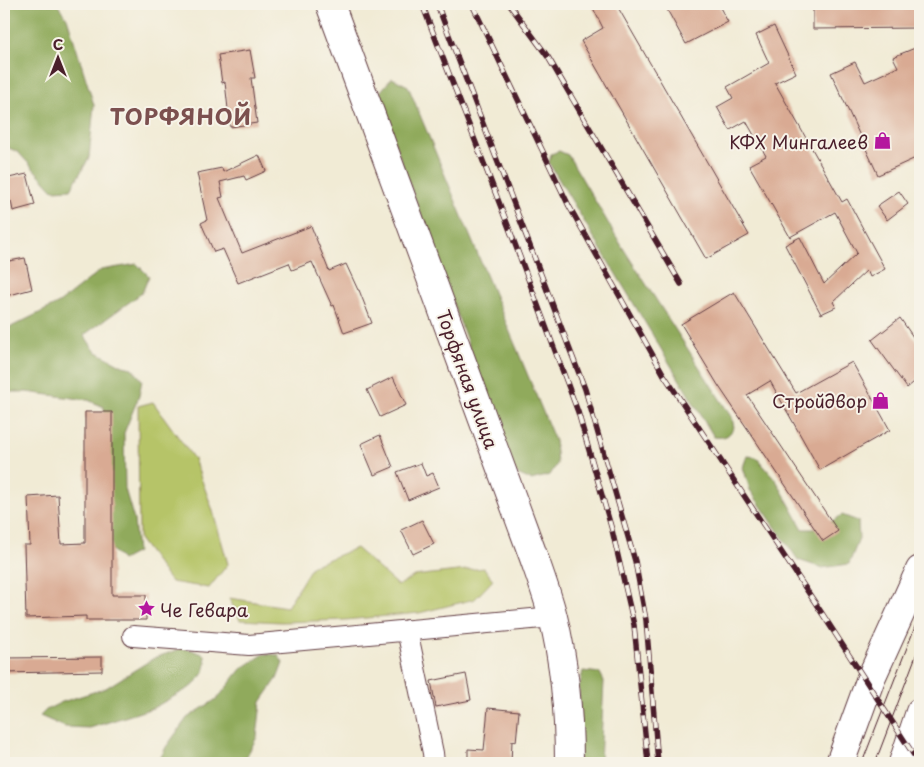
<svg xmlns="http://www.w3.org/2000/svg" width="924" height="767" font-family="'Playpen Sans',sans-serif">
	<style>
		.green { fill: #b6c467; stroke: #807249 }
		.forest { fill: #90aa5c; stroke: #6d6444 }
		.building { fill: #d9aa93 }
		.lines { fill: none; stroke-linecap: round; stroke-linejoin: round }
		.street-casing { stroke: #633e44; stroke-width: 22 }
		.secondary-casing { stroke: #633e44; stroke-width: 30 }
		.primary-casing { stroke: #633e44; stroke-width: 30 }
		.street { stroke: #fff; stroke-width: 20 }
		.secondary { stroke: #fff; stroke-width: 28 }
		.primary { stroke: #fff; stroke-width: 28 }
		.tram { stroke: #4a1f2b; stroke-width: 1 }
		.rail-casing { stroke: #4a1f2b; stroke-width: 5.5 }
		.rail { stroke: #f7f3e8; stroke-width: 4; stroke-dasharray: 11; stroke-linecap: butt }
		.labels { text-anchor: middle; dominant-baseline: central; stroke-width: 4; stroke-linejoin: round; paint-order: stroke }
		.poi-label { font-size: 18px; fill: #4a1f2b; stroke: #f7f3e8; text-anchor: end }
		.street-label { font-size: 18px; fill: #4a1f2b; stroke: #f7f3e8 }
		.district-label { font-size: 22px; font-weight: bold; letter-spacing: 1px; fill: #7c504f; stroke: #f7f3e8 }
	</style>
	<rect width="100%" height="100%" fill="#f7f3e8"/>
	<filter id="ink" filterUnits="userSpaceOnUse"><feTurbulence type="fractalNoise" baseFrequency=".02" numOctaves="2"/><feDisplacementMap in="SourceGraphic" scale="10" xChannelSelector="R" yChannelSelector="G"/><feConvolveMatrix kernelMatrix="1 2 1 2 8 2 1 2 1" color-interpolation-filters="sRGB"/></filter>
	<filter id="wash" filterUnits="userSpaceOnUse"><feTurbulence type="fractalNoise" baseFrequency=".0096" numOctaves="4" result="noise"/><feDisplacementMap in="SourceGraphic" scale="20" xChannelSelector="R" yChannelSelector="G"/><feGaussianBlur stdDeviation="1.12" result="paint"/><feColorMatrix in="noise" values="0 0 0 0 0 0 0 0 0 0 0 0 0 0 0 0 0 1.4 0 .05"/><feComposite in="paint" operator="in"/></filter>
	<g filter="url(#wash)">
		<rect width="100%" height="100%" fill="#f1ebd5"/>
		<path class="green" d="M153,402l41,57 18,49 16,56 -19,24 -38,-6 -32,-43 -1,-133z
			M356,548l42,38 16,-10 70,-8 9,12 -18,19 -56,14 -74,7 -63,2 -42,-2 -11,-22 58,9 25,-41z"/>
		<path class="forest" d="M4,4h53l10,14 27,87 -5,53 -18,31 -18,1 -35,-38 -14,-6z
			M392,78l16,8 147,355 2,23 -7,11 -19,5 -16,-7 -133,-365 -2,-16z
			M559,151l9,4 55,93 109,170 2,9c-5,10 -10,11 -20,10l-165,-274 2,-9z
			M137,264l12,12 -7,17 -58,42 11,16 28,15 9,2 10,12 -3,16 -15,37 1,56 9,31 3,32 -15,8 -11,-11 -7,-142 -16,-7 -62,-8h-22v-66l7,1 48,-24 42,-33z
			M747,456l9,1 20,23 27,49h16l23,-14 16,6 1,18 -10,25 -27,4 -24,-8 -48,-70 -7,-23z
			M180,649h9l16,6 1,9 -2,8 -11,14 -40,22 -63,20 -25,-1 -25,-11 6,-6 16,-8 44,-14 48,-30z
			M264,654l14,1 5,8 -6,16 -16,23 -4,35 -14,26h-85l8,-16 21,-29 31,-20 23,-29z
			M583,671l17,2 4,8 -4,82h-21v-75z"/>
		<g id="blocks">
			<path class="building" d="M591,4h25l133,231 -43,24 -125,-218 22,-13z
				M664,4h54l10,18 -42,22z
				M813,4h107v24l-107,1z
				M774,26l22,47 -21,10 67,119 5,-3 38,70 -15,8 -3,-7 -34,32 3,5 -15,7 -36,-69 15,-8 24,47 33,-31 -22,-41 -45,25 -41,-72 17,-9 -20,-35 -16,9 -13,-23 16,-9 -6,-11 42,-24 -13,-28z
				M920,46v110l-42,19 -47,-102 24,-11 10,20 33,-15 -5,-10z
				M250,50l5,28h-4l6,45 -27,4 -5,-45 -3,1 -4,-28z
				M259,155l7,16 -20,9 -2,-4 -24,6 3,15 -4,1 23,55 69,-27 18,45 17,-7 12,26h1l13,33 -28,10 -10,-28 -2,1 -20,-44 -20,8 -3,-7 -51,20 -15,-34 -9,3 -13,-29 6,-3 -10,-47 25,-5 1,4z
				M27,174l8,31 -22,6 -2,-10 -3,1 -4,-23z
				M899,191l9,13 -21,16 -10,-14z
				M25,258l7,31 -26,7 -2,-10v-24z
				M734,292l62,101 56,-31 38,68 -70,40 -50,-89 -23,14 91,136 -15,10 -105,-156 -37,-61z
				M900,318l20,29v30l-13,11 -35,-48z
				M393,377l13,28 -26,12 -13,-27z
				M85,412h27v183h34v25h-60v-4l-60,2 -2,-73h6l-2,-48 30,-2 3,49 24,-1z
				M380,435l13,32 -19,8 -13,-31z
				M421,463l5,13 7,-3 6,14 -31,13 -11,-28z
				M422,520l12,24 -21,10 -12,-24z
				M102,657v14l-98,2v-15z
				M466,674l5,26 -35,7 -5,-26z
				M488,708l31,3 -3,31 -4,-1 -1,22h-43v-14l16,1z"/>
		</g>
	</g>
	<g filter="url(#ink)">
		<use href="#blocks" fill-opacity="0" stroke="#633e44" stroke-width="1"/>
		<g class="lines">
			<defs>
				<path id="street" d="M407,630l26,123 1,10
					M133,636l116,9 304,-28"/>
				<path id="secondary" d="M330,4l204,554c7,20 14,39 19,59 12,48 16,98 16,146"/>
				<path id="primary" d="M840,763l31,-85 49,-108
					M903,763l17,-51"/>
			</defs>
			<use href="#street" class="street-casing"/>
			<use href="#secondary" class="secondary-casing"/>
			<use href="#primary" class="primary-casing"/>
			<use href="#street" class="street"/>
			<use href="#secondary" class="secondary"/>
			<use href="#primary" class="primary"/>
			<path class="tram" d="M862,763l58,-149
				M875,763l45,-118"/>
			<defs>
				<path id="rail" d="M422,4l87,224 69,184 34,118 22,95 14,138
					M437,4l148,385 50,172 11,59 12,143
					M472,4l97,202 95,169 150,226 105,162
					M509,4l39,53 133,227"/>
			</defs>
			<use href="#rail" class="rail-casing"/>
			<use href="#rail" class="rail"/>
		</g>
	</g>
	<defs>
		<symbol id="shop-bare" viewBox="-9 -9 18 18"><path d="M-5-2.5h2.3a2.7 3.5 0 0 1 5.4 0H5L5.5 6h-11ZM-1.5-2.5h3a1.5 2.3 0 0 0-3 0Z" fill="#b5179e" stroke="#f7f3e8" stroke-width="2.5" paint-order="stroke"/></symbol>
		<symbol id="sight-bare" viewBox="-9 -9 18 18"><path d="M0-6L1.8-2.2L6-1.7L2.9 1.2L3.7 5.4L0 3.3L-3.7 5.4L-2.9 1.2L-6-1.7L-1.8-2.2Z" fill="#b5179e" stroke="#f7f3e8" stroke-width="2.5" paint-order="stroke"/></symbol>
	</defs>
	<g fill-rule="evenodd">
		<use href="#shop-bare" x="870" y="128" width="25" height="25"/>
		<use href="#shop-bare" x="868" y="388" width="25" height="25"/>
		<use href="#sight-bare" x="134" y="596" width="25" height="25"/>
	</g>
	<g class="labels">
		<g class="poi-label">
			<text x="868" y="141">КФХ Мингалеев</text>
			<text x="867" y="400">Стройдвор</text>
			<text x="160" y="609" text-anchor="start">Че Гевара</text>
		</g>
		<g class="street-label">
			<text transform="translate(468 379) rotate(70)">Торфяная улица</text>
		</g>
		<g class="district-label">
			<text x="181" y="115">ТОРФЯНОЙ</text>
		</g>
	</g>
	<rect width="924" height="767" fill="none" stroke="#f7f3e8" stroke-width="20"/>
	<g transform="translate(58 58)" stroke="#f7f3e8" stroke-width="4" paint-order="stroke">
	<path d="M0-4L9 19L0 12L-9 19Z" fill="#4a1f2b"/>
	<text y="-8" font-size="14" font-weight="bold" text-anchor="middle" fill="#4a1f2b">С</text>
	</g>
</svg>
